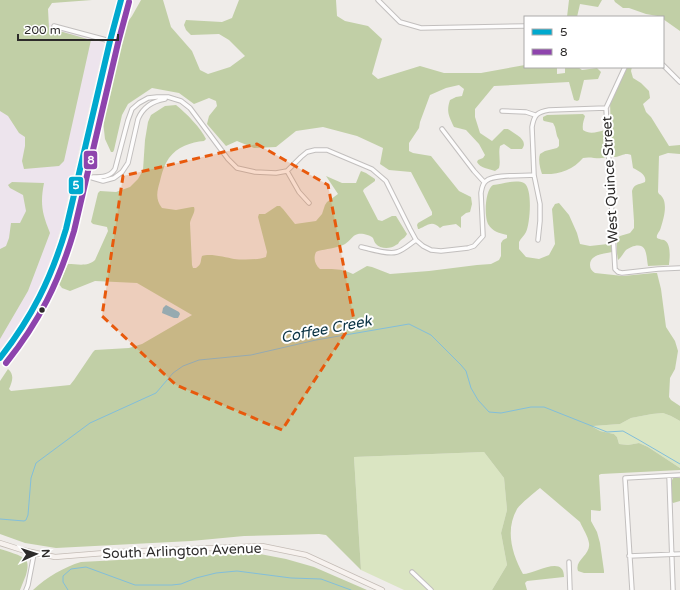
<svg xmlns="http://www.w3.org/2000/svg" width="680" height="590" font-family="'Varela Round',sans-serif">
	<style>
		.education { fill: #ede4ed }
		.green { fill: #dae5c2 }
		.forest { fill: #c1cfa6 }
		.water { fill: #82beda }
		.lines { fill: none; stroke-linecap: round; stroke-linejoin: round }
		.stream { stroke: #82beda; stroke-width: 1 }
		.minor-casing { stroke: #c2bfbe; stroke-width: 5.5 }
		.major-casing { stroke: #c4bcb6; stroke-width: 6 }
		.highway-casing { stroke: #c4bcb6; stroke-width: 8 }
		.minor { stroke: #fdfcfc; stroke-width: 3.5 }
		.major { stroke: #f7f2ef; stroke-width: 4.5 }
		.highway { stroke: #f2ebe6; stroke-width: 5.5 }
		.bus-1-casing { stroke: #fff; stroke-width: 9 }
		.bus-2-casing { stroke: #fff; stroke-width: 9 }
		.bus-1 { stroke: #00a9ce; stroke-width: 6 }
		.bus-2 { stroke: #8e44ad; stroke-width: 6 }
		.marked { fill: #e8590c; fill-opacity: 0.2; stroke: #e8590c; stroke-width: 3; stroke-dasharray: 8 5; stroke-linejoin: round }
		.bus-dot { fill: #2d2b2a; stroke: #fff; stroke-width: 1.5 }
		.labels { text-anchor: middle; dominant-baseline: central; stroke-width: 4; stroke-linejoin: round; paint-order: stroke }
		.street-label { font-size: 14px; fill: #2d2b2a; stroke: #fff }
		.water-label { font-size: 15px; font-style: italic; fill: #0b3344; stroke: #fff }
		.line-badge { stroke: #fff; stroke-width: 1.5 }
		.badge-label { font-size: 11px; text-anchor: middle; font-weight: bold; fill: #fff }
	</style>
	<rect width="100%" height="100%" fill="#efece9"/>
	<path class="education" d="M50,23l1,4 51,15 2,2 -44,186 -8,26 -14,33 -10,19 -17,27 -11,14v-324z"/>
	<path class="green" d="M663,413l8,3 9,5v47l-32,-21 -9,-4 -11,2 -9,-1 -2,-7 -3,-3 -14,-3 -7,-4v-1l27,-2 11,-6 21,-4z
		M484,452l20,26 3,32 -6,23 6,32 -15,25h-88l-43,-20 -7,-113z"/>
	<path class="forest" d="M0,0h92l-40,3 -4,6 1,19 42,12 -27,121 -5,5 -35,3 -2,-8 3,-15v-9l-6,-4 -11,-17 -8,-5z
		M141,0h22l8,27 21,24 8,19 8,4 22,-7 15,-11 -16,-16 -10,-6 -28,1 -5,-5 -2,-5 2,-5 36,2 10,-4 7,-18h97l1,16 8,5 23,5 14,13 -10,35 6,5 42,-13 24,7h37l44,-8v2h32v7l8,-1v-6h13l4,3 15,-2 4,4 -3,7 -14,1 -5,20 -2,1 -3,-1 -5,-18 -75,4 -19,23v8l5,16 12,8 12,-12h4c7,5 21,11 14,20h-11l-7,-5 -4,2c-2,7 1,15 -1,22l-4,3c-6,-2 -15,-3 -18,-9l1,-2 5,-2 2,-3 -6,-11 -13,-14 -12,-3c-5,-11 -8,-15 -4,-27l6,-3 6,-1 2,-7 -5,-4 -13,3 -16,7 -10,27 -1,6 -10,15v8l4,2 18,3 28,35 12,6 1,7 -2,8 -4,1 -5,4v11l-5,-4 -13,2 -3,2c-8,-8 -12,-3 -21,1h-1l-1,-4 1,-2 14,-8v-3l-21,-40 -22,-2 -9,-6 3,-16 -26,-12 -34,-9 -27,4 -20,16 -22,1 -17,-7 -11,5 -19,-22 2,-8 8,-10 -1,-5 -7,-3 -15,6 -15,-11 -27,-5 -24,16 -6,11 -8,35 -1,2h-2l-6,-13 -2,-18 21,-94 8,-11z
		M569,0h33l-4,7 -18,-3 -3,13h-10z
		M614,0h66v31l-17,-12v-2l-17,-3 -17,-6h-6l-8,-6z
		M627,67h5l-1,4 2,7 8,5 8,8 1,7 -7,6 3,8 5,5 18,29 11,-1v9l-12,-1 -9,3 -1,36 1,2c10,6 5,24 2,33 -1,5 -5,7 -4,11 1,1 7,2 7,2 7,3 6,17 5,24v1l-21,1c-1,-5 -1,-11 -3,-16 -3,-8 -14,-4 -19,0 -3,3 -4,7 -8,10 -1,-5 -3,-20 2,-24 3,-1 7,-2 10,-3l4,-5v-7l-2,-30c2,-7 6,-6 13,-9 2,-7 -6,-11 -12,-14l-2,-13c-6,-3 -9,1 -16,2l-3,-1 -2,-53z
		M176,105c10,8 25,23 30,34l-2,2c-13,1 -27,6 -35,17 -5,7 -7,15 -9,23 -3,10 -5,18 2,27l14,2 16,-3h2c2,5 -3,10 -4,16l2,42 1,3h3c6,-4 4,-6 6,-12 7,-3 24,1 32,3 8,1 25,1 32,-2l1,-5 -9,-35 1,-3h6l12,-8h3l3,3 12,15 21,-3 6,-7 3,-9 2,-3 11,-8 -12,-18 16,7h14l4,-10 1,-2 5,2 9,6v2l-11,8 -1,2 15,29 4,1 10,-5h4l11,18c-2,4 -4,4 -7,7 -2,2 -1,3 -4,4 -5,4 -16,4 -20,-1 -2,-2 -2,-4 -3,-6 -3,-3 -11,-5 -15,-4 -6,1 -9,9 -15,11 -7,3 -17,4 -25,6l-2,1c-3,6 -1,13 4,17 13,0 20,-1 33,5l14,-8 5,1 18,7 39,-3 48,-6 14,-1 8,-4 2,-4v-13l2,-3 4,-2v-3c-8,-2 -14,-3 -19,-11 -4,-8 -3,-34 5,-39 9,-1 23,-6 31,-2 9,5 6,41 2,49 -2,4 -5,6 -7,10v7l7,8 13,2 10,-4 6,-11 -3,-35 3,-5 4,-1 10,12 8,18 3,11 10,2 18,-2h3l1,1 1,6 -1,1c-8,2 -22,2 -22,13 0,4 2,6 5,8l28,3 31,-3h3l4,16 5,38 9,14 3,10 -3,18 -5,9 -1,19 2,3 9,6v15l-9,-5 -8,-3 -11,1 -21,4 -11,6 -27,2v1l7,4 14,3 3,3 2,7 9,1 11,-2 9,4 32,21v2l-79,4 -2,1 2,35 -1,1 -9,-1v11l6,11 3,11 4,28v2h-20l-6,-2c-4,-11 13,-16 11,-28 -1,-7 -6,-14 -9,-21l-40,-34c-6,5 -19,15 -23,21 -12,21 -5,45 6,65 12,0 41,-20 41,3l-37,4 -2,2 2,7h-35l15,-25 -6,-32 6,-23 -3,-32 -20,-26 -130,5 7,113 -35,-35 -7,-1 -75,2 -53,5 -135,7 -31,-5 -25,-9v-153l8,-12c7,6 4,13 1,20l2,2 59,-6 4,-5 19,-28 2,-2 34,-2 13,-4 50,-29 -55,-32 -42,-2 -25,10 -8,-3 -3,-4 9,-20c9,0 20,3 27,-4l13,-29 -1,-4 -14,-3 -2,-2 7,-29 2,-2 16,1 14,-5 8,-8 5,-9 2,-30 3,-18 3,-7 14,-9z
		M583,114l2,2c-1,4 -3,8 -2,14 7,5 14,2 22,0l1,1 1,22 -1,4c-7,3 -15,-1 -23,1 -10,12 -25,17 -41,16 -2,-6 -4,-14 -2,-20l5,-3 12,-3 2,-2v-6l-2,-4 -2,-9 -2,-4 -9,-2 -1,-1v-3l4,-2z
		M12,182l32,1c-4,21 -2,30 6,50l-22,58 -28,48v-90l6,-3 3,-8 2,-15h9l6,-12 -3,-16 -13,-7 -2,-3z
		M674,477l6,1v23l-7,2 -1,-1v-22z
		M0,549c6,2 22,6 26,11 3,4 1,11 0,15 -2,5 -4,10 -6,15h-20z
		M251,553l9,1 26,5 28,8 53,23h-334c14,-13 31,-23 48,-28z"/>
	<path class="water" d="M166,305l13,7 1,2 -2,4h-4l-12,-5 1,-5z"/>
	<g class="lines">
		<path class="stream" d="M0,519l24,2 2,-1 2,-5 3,-37 5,-15 54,-40 66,-30 17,-20 10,-7 16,-6 52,-5 65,-15 93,-16 22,11 30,30 5,6 5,17 7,12 11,12 12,1 30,-6h13l63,25 16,-1 16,9 41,24
			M68,590l-5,-8v-6l8,-7 15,-2 49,18h37l9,-1 15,-6 20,-5 21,-2 54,7 30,1 30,11"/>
		<defs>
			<path id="minor" d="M378,0l22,22 21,6 104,-2
				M54,26l56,15
				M663,65l17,17
				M625,67l-19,41 9,161 3,3 4,1 36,-4 22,-1
				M502,111l24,1 9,3
				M442,129l32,42 10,11
				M287,171l12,21 10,11
				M79,174l24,7 11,-3 8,-6 6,-9 10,-44c5,-12 15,-18 27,-20
				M534,175l6,29v17l-2,19
				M93,177c9,0 17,0 22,-8l13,-49 4,-11 7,-6 9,-5 9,-1h11l13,4 9,7 38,51 9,9 18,4 21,1 11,-2 14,-14 6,-5 8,-2h12l45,19 14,12 24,48 6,11 7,6 8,4 10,1 27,-3 6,-2 9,-10 -2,-43c1,-5 1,-9 5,-12 8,-7 37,-5 48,-6l-2,-48c2,-12 5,-15 17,-17l57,-2
				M361,247c10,2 26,8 36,5 7,-2 13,-8 19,-12
				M669,476l4,114
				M629,556l51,-2
				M569,562l1,28
				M412,572l19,18
				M26,590l2,-5 6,-31
				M632,590l-7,-112 55,-3"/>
			<path id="major" d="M0,543l22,7 33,7 62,-5 145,-6 44,9 76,35"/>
			<path id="highway" d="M0,358c32,-38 53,-81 66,-129l44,-188 11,-41"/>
		</defs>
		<use href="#minor" class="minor-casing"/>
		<use href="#major" class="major-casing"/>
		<use href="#highway" class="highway-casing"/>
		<use href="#minor" class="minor"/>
		<use href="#major" class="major"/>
		<use href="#highway" class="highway"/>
		<defs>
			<path id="bus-1" d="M0,358c32,-41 51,-79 66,-129l44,-188 11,-41"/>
			<path id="bus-2" d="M6,363c33,-41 53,-81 68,-132l44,-188 11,-41"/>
		</defs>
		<use href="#bus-1" class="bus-1-casing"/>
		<use href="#bus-2" class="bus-2-casing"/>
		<use href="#bus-1" class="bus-1"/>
		<use href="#bus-2" class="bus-2"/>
	</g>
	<path class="marked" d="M257,144l71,41 26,135 -72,110 -106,-45 -74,-69 21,-140z"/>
	<circle class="bus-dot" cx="42" cy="310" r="3.5"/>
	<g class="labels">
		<g class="street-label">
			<text transform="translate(610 180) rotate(-93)">West Quince Street</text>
			<text transform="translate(182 551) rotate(-2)">South Arlington Avenue</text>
		</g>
		<g class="water-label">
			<text transform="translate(326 329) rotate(-11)">Coffee Creek</text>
		</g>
	</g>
	<g class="line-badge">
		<rect x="83" y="150" width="15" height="20" rx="4" fill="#8e44ad"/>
		<rect x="68" y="176" width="16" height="19" rx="4" fill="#00a9ce"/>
	</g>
	<g class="badge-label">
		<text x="91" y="164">8</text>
		<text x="76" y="189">5</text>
	</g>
	<rect x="524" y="16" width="140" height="52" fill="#ffffff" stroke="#abaaaa"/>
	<rect x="532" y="29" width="20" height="6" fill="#00a9ce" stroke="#abaaaa"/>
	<text x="560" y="36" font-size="12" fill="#2d2b2a">5</text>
	<rect x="532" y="49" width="20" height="6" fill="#8e44ad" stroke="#abaaaa"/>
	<text x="560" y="56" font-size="12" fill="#2d2b2a">8</text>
	<g transform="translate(36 554) rotate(87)" stroke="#ffffff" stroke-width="3" paint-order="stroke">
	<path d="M0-3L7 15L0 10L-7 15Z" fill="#2d2b2a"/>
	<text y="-6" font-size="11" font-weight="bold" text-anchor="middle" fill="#2d2b2a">N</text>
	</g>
	<path d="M18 34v6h100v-6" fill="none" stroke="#2d2b2a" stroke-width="2"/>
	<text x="24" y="34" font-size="12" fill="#2d2b2a" stroke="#ffffff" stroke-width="3" paint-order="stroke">200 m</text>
</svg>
